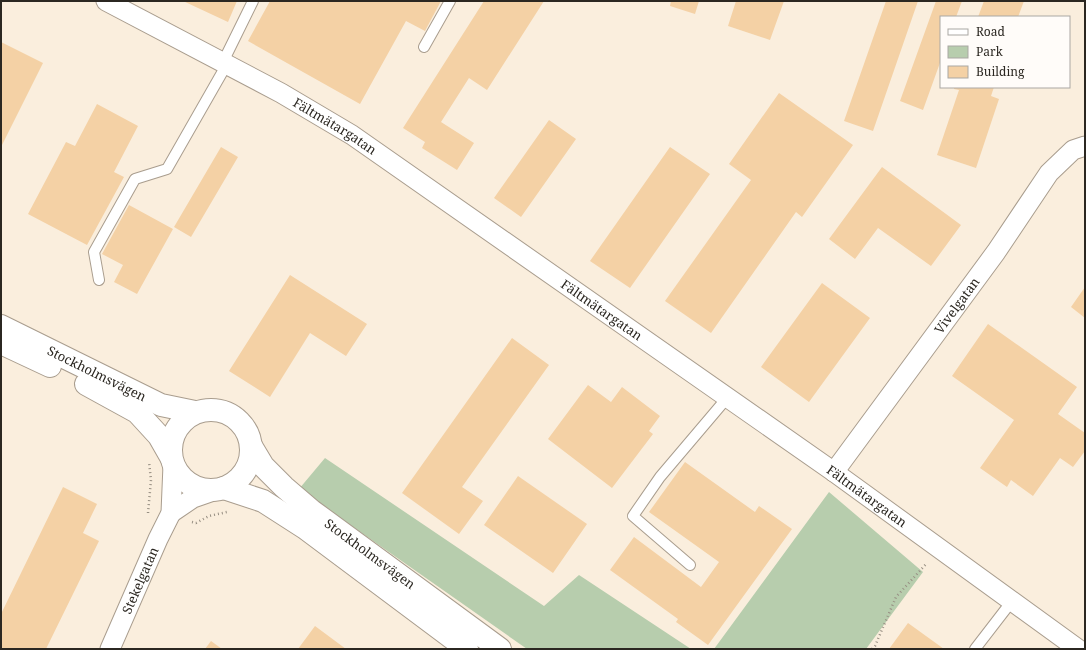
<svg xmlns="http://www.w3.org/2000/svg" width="1086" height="650" font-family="'Noto Serif',serif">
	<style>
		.green { fill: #b7cdad }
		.building { fill: #f4d1a5 }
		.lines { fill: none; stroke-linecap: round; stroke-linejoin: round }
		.service-casing { stroke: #a99d8e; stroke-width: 12 }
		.minor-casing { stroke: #a99d8e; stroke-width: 21 }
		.secondary-casing { stroke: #a99d8e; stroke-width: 24 }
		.path { stroke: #978f83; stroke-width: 2.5; stroke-dasharray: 1 3; stroke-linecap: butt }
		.service { stroke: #fff; stroke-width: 10 }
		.minor { stroke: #fff; stroke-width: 19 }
		.secondary { stroke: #fff; stroke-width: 22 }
		.labels { text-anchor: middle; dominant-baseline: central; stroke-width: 3; stroke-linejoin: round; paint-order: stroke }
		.street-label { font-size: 13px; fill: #2b2721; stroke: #fffcf9 }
	</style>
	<rect width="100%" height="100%" fill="#faeedd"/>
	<path class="green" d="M325,458l219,148 35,-31 112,74h-164l-228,-160z
		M829,492l94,80 -57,77h-152z"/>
	<path class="building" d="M183,1h54l-9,21z
		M270,1h171l-16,30 -19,-10 -46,83 -112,-63z
		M484,1h60l-57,89 -18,-12 -28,44 33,21 -17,27 -35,-22 3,-6 -22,-14z
		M671,1h28l-4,13 -25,-8z
		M736,1h48l-14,39 -42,-14z
		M886,1h32l-45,130 -29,-10z
		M936,1h26l-6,16h-15v43l-18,50 -23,-9z
		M984,1h40l-6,16h-40z
		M1,42l42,21 -42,84z
		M954,87h40l-3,9 8,3 -23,69 -39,-13 22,-65 -5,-1z
		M779,93l74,52 -51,72 -6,-5 -85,121 -46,-32 86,-121 -22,-16z
		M97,104l41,22 -24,46 10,5 -37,68 -59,-31 38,-72 9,4z
		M549,120l27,19 -55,78 -27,-19z
		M221,147l17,10 -47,80 -17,-10z
		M670,147l40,27 -80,114 -40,-27z
		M882,167l79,58 -30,41 -53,-38 -23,31 -26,-20z
		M129,205l44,24 -36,65 -23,-12 9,-17 -21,-11z
		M290,275l77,49 -21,32 -36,-23 -40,64 -41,-26z
		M822,283l48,35 -61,84 -48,-35z
		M1085,287v31l-14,-11z
		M988,324l89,63 -19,27 27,19v18l-12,16 -13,-9 -27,38 -22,-16 -4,7 -27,-19 34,-48 -62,-44z
		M512,338l37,27 -87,122 21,14 -24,33 -57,-41z
		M588,385l23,17 11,-15 38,29 -11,15 4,3 -41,54 -64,-49z
		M685,462l70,50 4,-6 33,23 -84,116 -32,-23 2,-3 -68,-49 24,-33 67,50 18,-25 -70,-50z
		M518,476l69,48 -34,49 -69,-48z
		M63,487l34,17 -14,29 16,8 -53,108h-45v-35z
		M908,623l36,26h-55z
		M315,626l31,23h-48z
		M211,641l11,8h-17z"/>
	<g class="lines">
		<defs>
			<path id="service" d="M424,47l26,-46
				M223,62l30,-61
				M99,280l-5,-28 41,-73 32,-10 60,-105
				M690,565l-57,-49 27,-39 67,-79
				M975,649l37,-48"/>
			<g id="minor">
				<path id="s1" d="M106,1l175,92 71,42 482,337 244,177"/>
				<path id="s2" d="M834,472l162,-220 53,-79 24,-23 12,-4"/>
				<path d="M171,513l22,-15 23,-8"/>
				<path id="s3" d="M110,649l48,-110 13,-26 2,-48"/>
			</g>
			<g id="secondary">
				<path id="s4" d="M1,326l160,79 34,7"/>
				<path d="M1,343l49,23"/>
				<path d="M86,384l51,28 22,24 12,21"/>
				<circle cx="211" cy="450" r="40"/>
				<path id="s5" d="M251,446l12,20 21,21 28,24 188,138"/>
				<path d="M224,488l39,13 42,27 162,121"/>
			</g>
		</defs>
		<use href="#service" class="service-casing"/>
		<use href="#minor" class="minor-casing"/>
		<use href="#secondary" class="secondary-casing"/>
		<path class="path" d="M148,513l3,-33 -2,-18
			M192,522l4,1 13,-7 18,-4
			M872,649l3,-3 21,-49 31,-34"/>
		<use href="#service" class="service"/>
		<use href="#minor" class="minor"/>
		<use href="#secondary" class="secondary"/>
	</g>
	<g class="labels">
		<g class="street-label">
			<text stroke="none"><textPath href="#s1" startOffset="261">Fältmätargatan</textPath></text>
			<text stroke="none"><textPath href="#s2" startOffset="207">Vivelgatan</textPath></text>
			<text stroke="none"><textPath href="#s1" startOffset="585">Fältmätargatan</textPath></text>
			<text stroke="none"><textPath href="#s4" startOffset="107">Stockholmsvägen</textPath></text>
			<text stroke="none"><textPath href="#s1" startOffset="909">Fältmätargatan</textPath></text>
			<text stroke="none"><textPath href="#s5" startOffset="162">Stockholmsvägen</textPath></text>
			<text stroke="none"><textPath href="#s3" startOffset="75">Stekelgatan</textPath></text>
		</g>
	</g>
	<rect width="1086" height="650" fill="none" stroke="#2b2721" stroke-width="4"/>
	<rect x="940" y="16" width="130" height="72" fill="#fffcf9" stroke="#aaa7a3"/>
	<rect x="948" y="29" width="20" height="6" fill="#ffffff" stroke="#aaa7a3"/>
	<text x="976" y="36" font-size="12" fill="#2b2721">Road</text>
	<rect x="948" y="46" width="20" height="12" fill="#b7cdad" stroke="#aaa7a3"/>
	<text x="976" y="56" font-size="12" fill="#2b2721">Park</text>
	<rect x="948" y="66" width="20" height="12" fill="#f4d1a5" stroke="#aaa7a3"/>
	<text x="976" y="76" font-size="12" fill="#2b2721">Building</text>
</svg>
